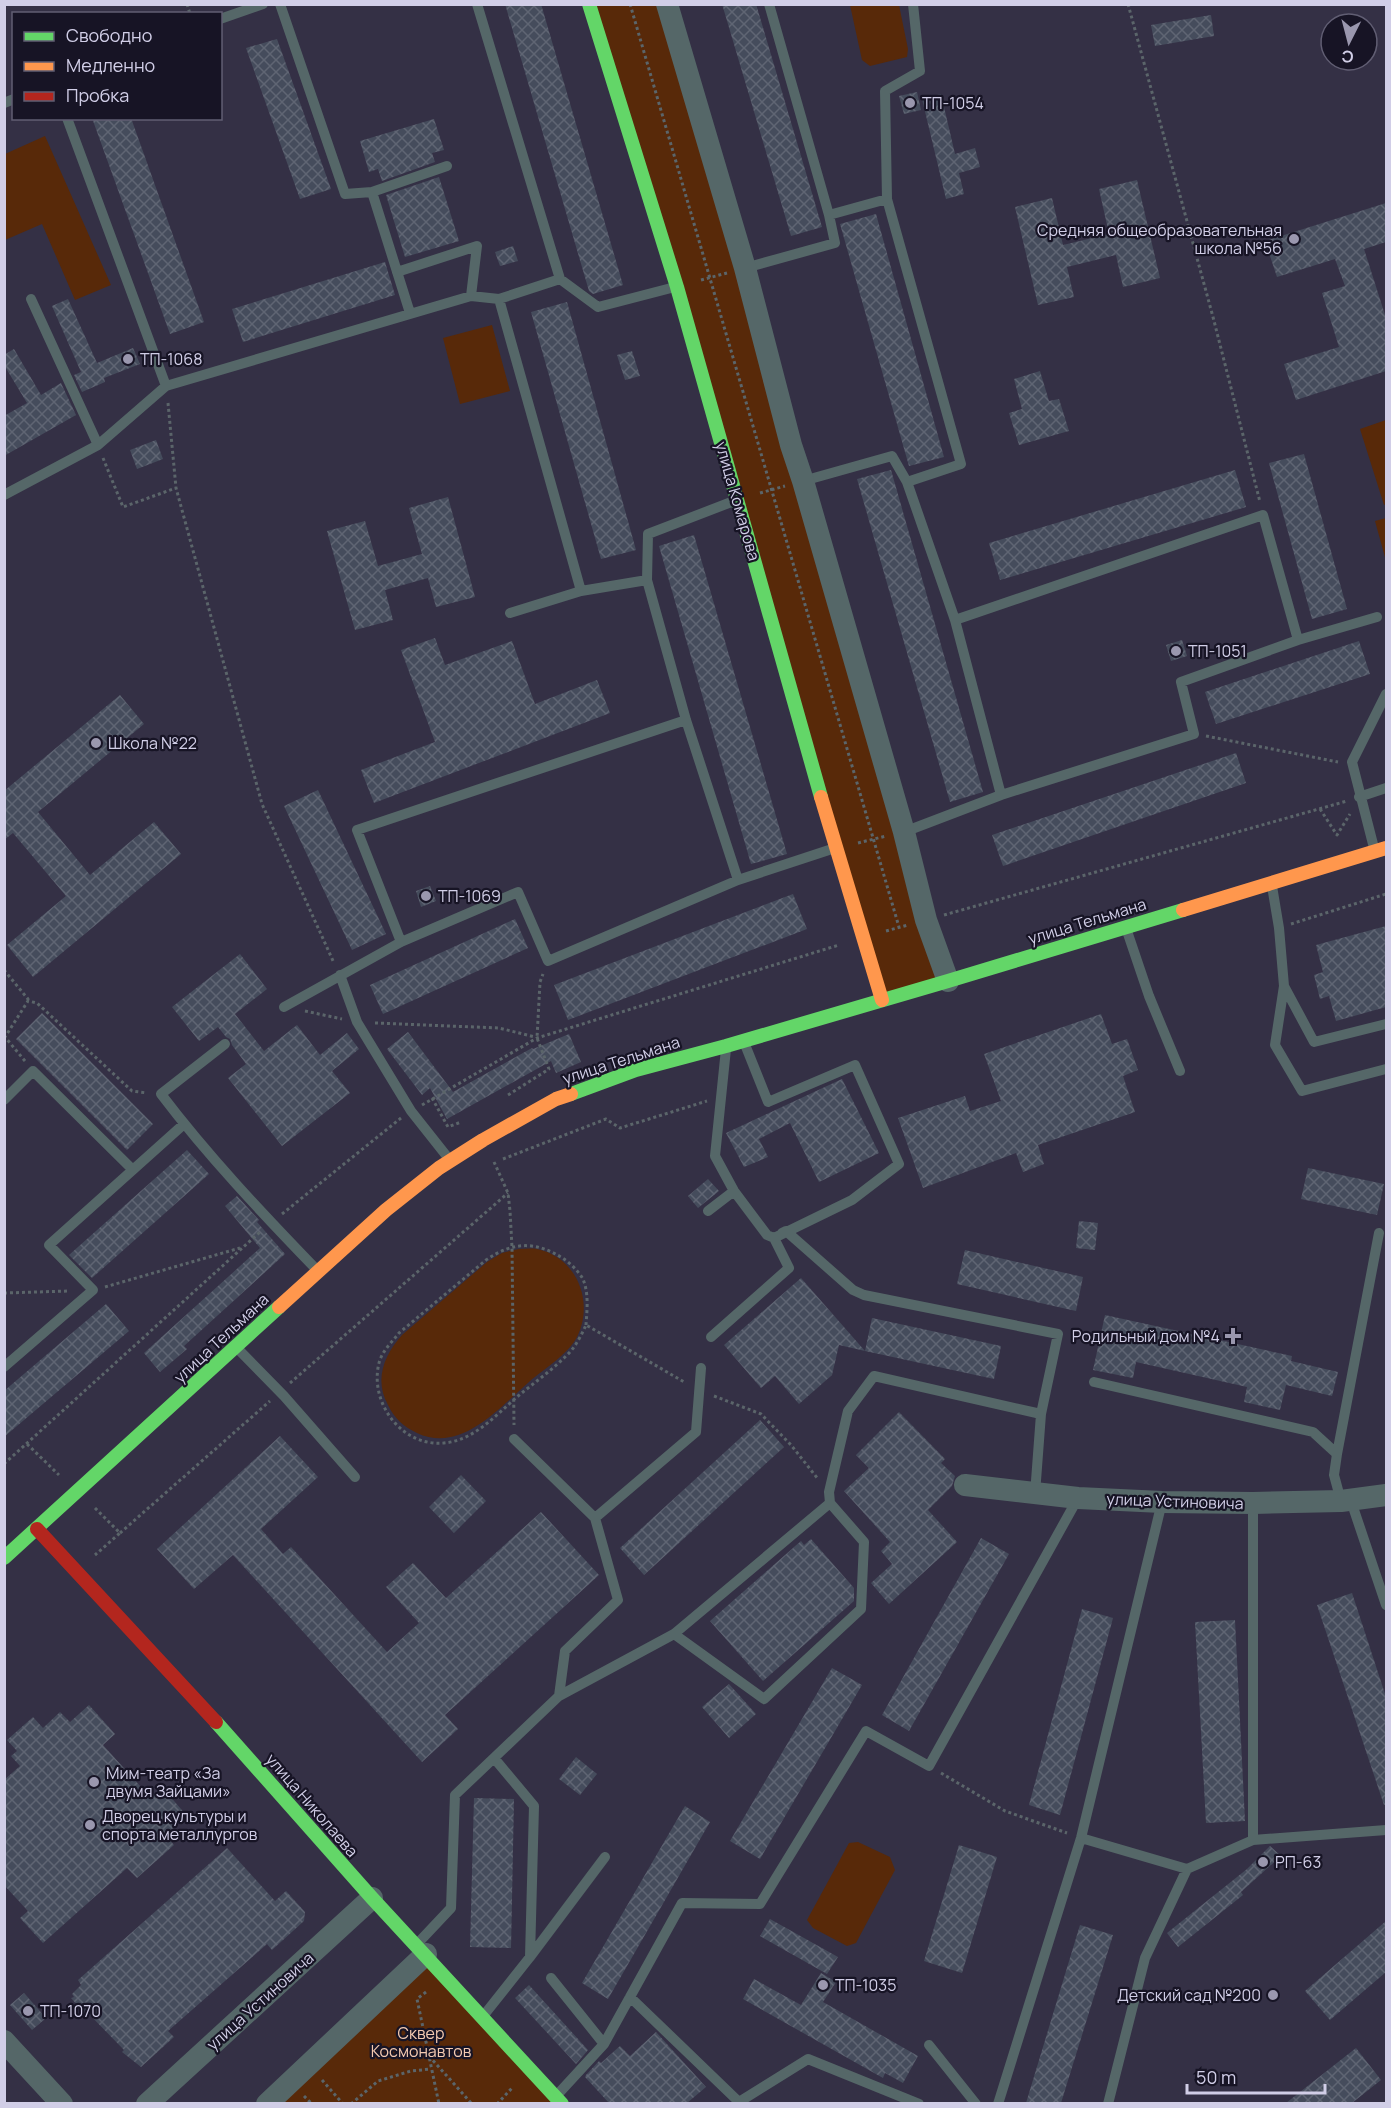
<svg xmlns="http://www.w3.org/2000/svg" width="1391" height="2108" font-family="Manrope,sans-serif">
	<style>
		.green { fill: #582909 }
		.building { fill: url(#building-cross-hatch) }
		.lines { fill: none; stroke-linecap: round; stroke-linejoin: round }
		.path { stroke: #5b656a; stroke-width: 3; stroke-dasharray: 3 3; stroke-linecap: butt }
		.lane { stroke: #556768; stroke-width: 10 }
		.street { stroke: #556768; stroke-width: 22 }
		.fast { stroke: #63d668; stroke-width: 14 }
		.slow { stroke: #ff974d; stroke-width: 14 }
		.jam { stroke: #b3261e; stroke-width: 14 }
		.poi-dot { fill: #9a97ae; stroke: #171425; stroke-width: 2 }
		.labels { text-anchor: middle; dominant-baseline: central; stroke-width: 4.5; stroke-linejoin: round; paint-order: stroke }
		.poi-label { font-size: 16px; fill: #d1cee7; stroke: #171425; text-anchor: start }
		.street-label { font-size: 16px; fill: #d1cee7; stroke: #171425 }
		.park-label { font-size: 16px; fill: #f4cab1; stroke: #171425 }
	</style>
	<defs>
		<pattern id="building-cross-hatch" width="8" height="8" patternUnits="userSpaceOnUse" patternTransform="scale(1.5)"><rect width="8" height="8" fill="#454c5c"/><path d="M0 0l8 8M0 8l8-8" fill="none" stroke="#5f6573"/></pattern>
	</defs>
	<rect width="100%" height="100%" fill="#343045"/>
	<path class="green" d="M589,5h78l281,976 -66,19z
		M850,5h49l9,44 -1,8 -37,9 -8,-6z
		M45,136l66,149 -36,15 -33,-76 -37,16v-86z
		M492,325l18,66 -50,13 -17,-66z
		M1386,420v84l-2,1 -24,-76z
		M1386,518v43l-11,-40z
		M519,1249c6,0 12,-1 18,0 39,8 57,51 41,86 -9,19 -33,33 -49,47 -30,26 -68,72 -112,51 -13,-6 -23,-15 -29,-28 -14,-25 -4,-50 14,-70l85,-73 15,-9z
		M858,1842l32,15 5,13 -39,73 -9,3 -34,-18 -6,-8 42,-77z
		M426,1954l136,150h-295z"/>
	<path class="building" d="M505,4h36l82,281 -30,9 -4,-3z
		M722,4h34l66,223 -31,9z
		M1211,15l3,21 -59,10 -4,-21z
		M277,39l54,150 -31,10 -54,-151z
		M917,92l4,18 -17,4 -5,-18z
		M941,94l14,60 20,-6 5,19 -21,6 5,21 -18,5 -24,-100z
		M92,118h39l73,204 -34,12z
		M434,119l10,31 -12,3 3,9 -53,19 -4,-12 -9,3 -9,-31z
		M439,177l20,64 -54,16 -19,-62z
		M1137,180l23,98 -37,9 -7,-32 -49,12 7,30 -36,8 -23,-98 37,-9 11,47 46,-11 -10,-45z
		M1386,203v39l-22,7 22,69v53l-90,29 -12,-36 55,-17 -17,-54 23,-7 -10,-27 -58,18 -12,-36z
		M876,214l68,243 -35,9 -69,-242z
		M513,246l5,15 -18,5 -5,-14z
		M385,262l10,33 -152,47 -11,-33z
		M68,299l29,64 36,-15 7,16 -36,14 1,4 -23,10 -8,-17 7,-3 -29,-66z
		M567,302l69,248 -35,9 -70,-247z
		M14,349l27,46 20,-12 15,32 -72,41v-40l23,-13 -23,-38v-10z
		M632,351l8,25 -15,4 -8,-25z
		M1040,371l9,30 10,-2 10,32 -50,14 -10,-32 13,-4 -8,-30z
		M156,440l7,19 -26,10 -7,-19z
		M1304,454l43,155 -35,10 -43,-156z
		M891,470l92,322 -33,10 -93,-323z
		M1235,470l11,37 -246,73 -11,-37z
		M448,497l27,100 -39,10 -8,-29 -43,12 8,30 -38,10 -28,-99 38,-10 13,45 44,-12 -13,-46z
		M694,535l93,319 -36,10 -92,-318z
		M435,638l10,27 67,-24 23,63 62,-24 13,33 -236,90 -13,-33 74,-28 -34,-92z
		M1182,640l5,16 -16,5 -5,-16z
		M1359,641l11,33 -154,50 -11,-32z
		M120,695l24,29 -106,88 52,63 64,-53 27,32 -148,123 -26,-32 59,-49 -53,-63 -9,7v-49z
		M1236,753l10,30 -243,83 -11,-31z
		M318,790l68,144 -34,16 -68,-144z
		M430,886l6,15 -15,6 -5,-16z
		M793,894l14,35 -239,91 -14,-35z
		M515,919l13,29 -145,66 -13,-29z
		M1386,926v81l-50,14 -7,-25 -9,3 -6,-24 9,-3 -7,-27z
		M240,954l27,35 -32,25 29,37 33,-26 23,30 27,-22 12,16 -27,22 18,22 -68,53 -54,-68 18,-14 -14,-19 -2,-6 -4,-2 -8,-10 -19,14 -27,-34z
		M42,1013l111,111 -26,26 -111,-111z
		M1101,1014l11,30 15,-5 11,31 -15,6 12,36 -97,33 6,19 -21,8 -7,-19 -93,35 -25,-70 67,-22 5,15 31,-10 -17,-47z
		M408,1032l45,60 79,-44 1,1 36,-15 12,28 -25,11 -5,-12 -104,58 -17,-31 -8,7 -35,-46z
		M842,1079l37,74 -60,29 -29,-59 -31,16 9,18 -24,10 -18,-34z
		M187,1150l22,24 -117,104 -23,-23z
		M1308,1168l76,16 -7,31 -76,-16z
		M708,1179l11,12 -21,17 -10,-12z
		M237,1196l22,24 -2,2 28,32 -101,92 3,3 -27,23 -16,-19 116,-105 -35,-42z
		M1079,1221l19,2 -3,27 -19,-2z
		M965,1250l118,27 -7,34 -119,-27z
		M801,1278l64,73 -26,-6 -7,30 -33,29 -24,-28 -14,12 -37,-43z
		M106,1304l23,27 -125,106v-46z
		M1105,1315l187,41 -1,5 47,11 -6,24 -46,-11 -6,25 -36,-8 3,-15 -111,-25 -3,16 -40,-8z
		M872,1318l129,28 -7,33 -129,-28z
		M899,1412l46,47 -4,4 14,13 -3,10 -24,24 29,32 -68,62 -18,-21 21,-19 -11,-13 9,-9 -46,-51 25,-23 -13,-13z
		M760,1420l24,27 -140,128 -24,-27z
		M280,1436l38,41 -57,52 22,25 8,-7 96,105 32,-29 -33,-36 27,-24 33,35 95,-86 58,63 -154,140 13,14 -36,33 -189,-207 -39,34 -37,-40z
		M461,1475l25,26 -32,32 -25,-26z
		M981,1538l28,16 -100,177 -27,-16z
		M811,1539l43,49v13l-91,80 -53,-60 91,-80 3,4z
		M1352,1593l34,104v107l-2,1 -67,-200z
		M1082,1609l31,9 -53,197 -31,-10z
		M1235,1620l10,201 -39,2 -11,-201z
		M832,1668l30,17 -102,174 -30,-18z
		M729,1684l27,30 -27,24 -27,-31z
		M89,1705l26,29 -12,11 47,52 12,-10 25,29 -22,19 9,10 -37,33 -10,-10 -84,75 -23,-25 8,-7 -24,-26v-105l16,-14 -9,-10 6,-5 -10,-11 26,-23 10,11 17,-16 10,10z
		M576,1757l21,17 -17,21 -21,-16z
		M474,1798l40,1 -3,149 -41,-1z
		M685,1806l25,16 -102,177 -26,-16z
		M959,1845l38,12 -35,116 -38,-12z
		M1270,1846l11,10 -40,36 2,3 -65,52 -11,-14 80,-64z
		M227,1848l48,53 11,-10 19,21 -1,9 -32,29 -5,-6 -99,87 6,6 -33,30 -19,-15 2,-2 -37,-38 -2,2 -14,-16 3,-1 -2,-3 9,-9 -3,-5z
		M770,1919l68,38 -11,17 -67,-38z
		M1386,1921v51l-56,48 -25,-29z
		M1080,1925l33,10 -52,168h-35z
		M821,1973l15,9 -13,20 95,54 -15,27 -18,-10 -2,5 -140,-79 11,-20 47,26z
		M529,1985l59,65 -12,14 -61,-66z
		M24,1993l22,25 -14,12 -22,-25z
		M656,2032l50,55 -19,16h-78l-24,-26 1,-2 13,-14 2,2 19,-17 10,10z
		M1356,2048l25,32 -29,23h-66z"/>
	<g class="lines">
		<path class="path" d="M187,4l3,10
			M630,4l269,923
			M1128,4l85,313 47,185
			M701,280l26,-7
			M168,403l8,85 86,316 72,159
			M103,458l20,49 53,-19
			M760,493l25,-7
			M1206,736l132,26
			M1320,809l17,26 13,-21
			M858,843l28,-7
			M944,915l403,-114
			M1291,924l95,-30
			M886,931l22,-6
			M4,970l24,29v2
			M305,1011l37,8
			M375,1023l124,5 36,9
			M25,1061l-20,-24 23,-36 9,2 95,88 15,2
			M508,1095l41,-26 -12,-31 3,-56 3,-8
			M432,1098l16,29 13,-5
			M422,1105l115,-67 302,-93
			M503,1159l103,-40 14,9 87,-27
			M494,1162l14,31 2,18 2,36 2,178
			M282,1214l119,-96
			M105,1287l135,-39
			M4,1293l65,-2
			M586,1325c1,-15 3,-31 -3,-46 -4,-7 -13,-16 -19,-20 -28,-18 -50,-18 -78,1l-87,73c-7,9 -17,18 -20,30 -10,40 23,84 65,80 33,-3 55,-32 79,-51 15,-12 30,-23 43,-36 9,-8 15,-20 20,-31l100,58
			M290,1383l218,-190
			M714,1396l47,18 30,31 27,34
			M27,1444l32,31
			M4,1464l257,-233
			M95,1508l25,25 -25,22
			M120,1533l150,-132
			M941,1773l64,38 62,22
			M426,1992l-9,7 22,105
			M429,2056l43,48
			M322,2080l21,24
			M304,2096l8,8
			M351,2104l27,-23 33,-10 20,-2
			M444,2104h34
			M497,2104l15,-16"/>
		<path class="lane" d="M280,4l65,190 27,-2 75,-26
			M477,4l83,275 38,28 77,-20
			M220,19l43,-15
			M4,103l10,-4
			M67,118l99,268
			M372,192l38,121
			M887,199l-2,-108 35,-20 -7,-67
			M829,215l58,-16 74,265 -54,18 48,138 46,175 -97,37
			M745,268l90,-25 -6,-28 -60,-211
			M397,272l80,-26 -6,50
			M560,279l-61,20 82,292 66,-11
			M98,445l68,-59 305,-90 28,3
			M803,481l89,-25 15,26
			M4,495l94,-50 -67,-146
			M734,501l-86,33 -1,46 39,140 52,160
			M510,613l71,-22
			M955,620l308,-105 35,125
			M1001,795l193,-61 -13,-52 117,-42 79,-23
			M1359,797l27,-9
			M1374,848l-22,-86 34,-68
			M1272,886l7,42 5,58 30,56 72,-18
			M1127,931l22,65 31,75
			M401,942l-44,-112 329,-110
			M340,975l17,47 54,89 38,48
			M1284,986l-9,59 27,46 84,-22
			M284,1007l117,-65 117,-50 30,69 190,-81 94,-31
			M744,1042l24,60 87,-37 44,99 -47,36 -78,38
			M225,1044l-64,50c47,62 101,119 155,175
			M4,1100l29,-29 99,98
			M708,1211l26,-20
			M782,1233l4,-2 67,59 11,5 194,39 -17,80
			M711,1337l78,-69 -15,-30 -7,-3 -33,-44 -19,-35 11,-107
			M238,1349l46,47 71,81
			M4,1367l89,-77 -44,-45 135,-121
			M1094,1382l219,50 24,22 -3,21 7,26
			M514,1439l81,79
			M1337,1454l42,-221
			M1351,1501l35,104
			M830,1503l-1,-11 19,-81 26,-35 167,38 -6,80
			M559,1696l115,-62 156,-131 34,39 -3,67 -97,90 -90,-65
			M494,1758l40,48 -4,151
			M1081,1838l106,31 66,-29 133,-10
			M1253,1840v-337
			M418,1943l33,-35 4,-113 104,-99 6,-45 53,-51 -23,-82 101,-86 5,-64
			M551,1978l53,66
			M630,1997l109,105 69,-43 111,45
			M484,2015l46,-58 75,-100
			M929,2045l47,59
			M558,2094l46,-50 78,-141 78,1 106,-173 63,35 149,-268
			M998,2104l83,-266 81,-336
			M1108,2104l37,-146 42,-89"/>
		<path class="street" d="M667,4l78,264 46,177 12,36 101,351 22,88 22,61
			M965,1485l113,13 84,4 91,1 88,-2 45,-6
			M4,2041l58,63
			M147,2104l225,-206
			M267,2104l159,-150"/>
		<path class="fast" d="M589,4l88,283 144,510
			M571,1094l65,-24 90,-24 222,-65 235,-71
			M4,1558l275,-251
			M216,1722l156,176 190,206"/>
		<path class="slow" d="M821,797l61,203
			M1183,910l203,-62
			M279,1307l107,-97 53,-42 44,-28 73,-41 15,-5"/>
		<path class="jam" d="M37,1529l179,193"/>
	</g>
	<g class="poi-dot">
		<circle cx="910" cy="103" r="6"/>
		<circle cx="1294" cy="239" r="6"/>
		<circle cx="128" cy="359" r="6"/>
		<circle cx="1176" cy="651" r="6"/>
		<circle cx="96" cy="743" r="6"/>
		<circle cx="426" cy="896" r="6"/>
		<path d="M1230 1327h6v6h6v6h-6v6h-6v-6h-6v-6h6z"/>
		<circle cx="94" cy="1782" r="6"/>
		<circle cx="90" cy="1825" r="6"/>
		<circle cx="1263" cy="1862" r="6"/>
		<circle cx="823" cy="1985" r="6"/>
		<circle cx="1273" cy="1995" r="6"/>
		<circle cx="28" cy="2011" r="6"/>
	</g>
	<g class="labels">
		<g class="poi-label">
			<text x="922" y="103">ТП-1054</text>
			<text x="1282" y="230" text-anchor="end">Средняя общеобразовательная<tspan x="1282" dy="18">школа №56</tspan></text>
			<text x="140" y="359">ТП-1068</text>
			<text x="1188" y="651">ТП-1051</text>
			<text x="108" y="743">Школа №22</text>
			<text x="438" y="896">ТП-1069</text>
			<text x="1220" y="1336" text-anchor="end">Родильный дом №4</text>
			<text x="106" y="1773">Мим-театр «За<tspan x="106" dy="18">двумя Зайцами»</tspan></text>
			<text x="102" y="1816">Дворец культуры и<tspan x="102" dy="18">спорта металлургов</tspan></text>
			<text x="1275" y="1862">РП-63</text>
			<text x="835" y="1985">ТП-1035</text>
			<text x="1261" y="1995" text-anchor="end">Детский сад №200</text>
			<text x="40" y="2011">ТП-1070</text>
		</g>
		<g class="street-label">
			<text transform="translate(738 501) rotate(74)">улица Комарова</text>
			<text transform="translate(1087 921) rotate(-17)">улица Тельмана</text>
			<text transform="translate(621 1060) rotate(-18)">улица Тельмана</text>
			<text transform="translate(221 1338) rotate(-43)">улица Тельмана</text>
			<text transform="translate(1175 1501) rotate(2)">улица Устиновича</text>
			<text transform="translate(312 1805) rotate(49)">улица Николаева</text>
			<text transform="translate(260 2001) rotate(-42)">улица Устиновича</text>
		</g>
		<g class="park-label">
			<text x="421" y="2033">Сквер<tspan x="421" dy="18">Космонавтов</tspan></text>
		</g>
	</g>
	<rect width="1391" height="2108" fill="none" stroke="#d1cee7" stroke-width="12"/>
	<rect x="12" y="12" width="210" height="108" fill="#171425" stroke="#615e73" stroke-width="1.5"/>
	<rect x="24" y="32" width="30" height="9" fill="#63d668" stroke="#615e73" stroke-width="1.5"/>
	<text x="66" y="42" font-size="18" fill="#d1cee7">Свободно</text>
	<rect x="24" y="62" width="30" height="9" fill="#ff974d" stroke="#615e73" stroke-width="1.5"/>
	<text x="66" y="72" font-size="18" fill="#d1cee7">Медленно</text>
	<rect x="24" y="92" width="30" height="9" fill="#b3261e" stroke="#615e73" stroke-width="1.5"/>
	<text x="66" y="102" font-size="18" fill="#d1cee7">Пробка</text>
	<g transform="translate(1349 42) rotate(186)"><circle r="28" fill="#171425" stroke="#615e73" stroke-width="1.5"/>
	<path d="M0-4.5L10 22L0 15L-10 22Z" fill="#9a97ae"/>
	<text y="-9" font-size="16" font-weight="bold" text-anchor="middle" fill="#d1cee7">С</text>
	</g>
	<path d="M1187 2084v9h138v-9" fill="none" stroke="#d1cee7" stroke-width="3"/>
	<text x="1196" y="2084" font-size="18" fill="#d1cee7" stroke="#171425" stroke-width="4.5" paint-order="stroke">50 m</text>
</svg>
